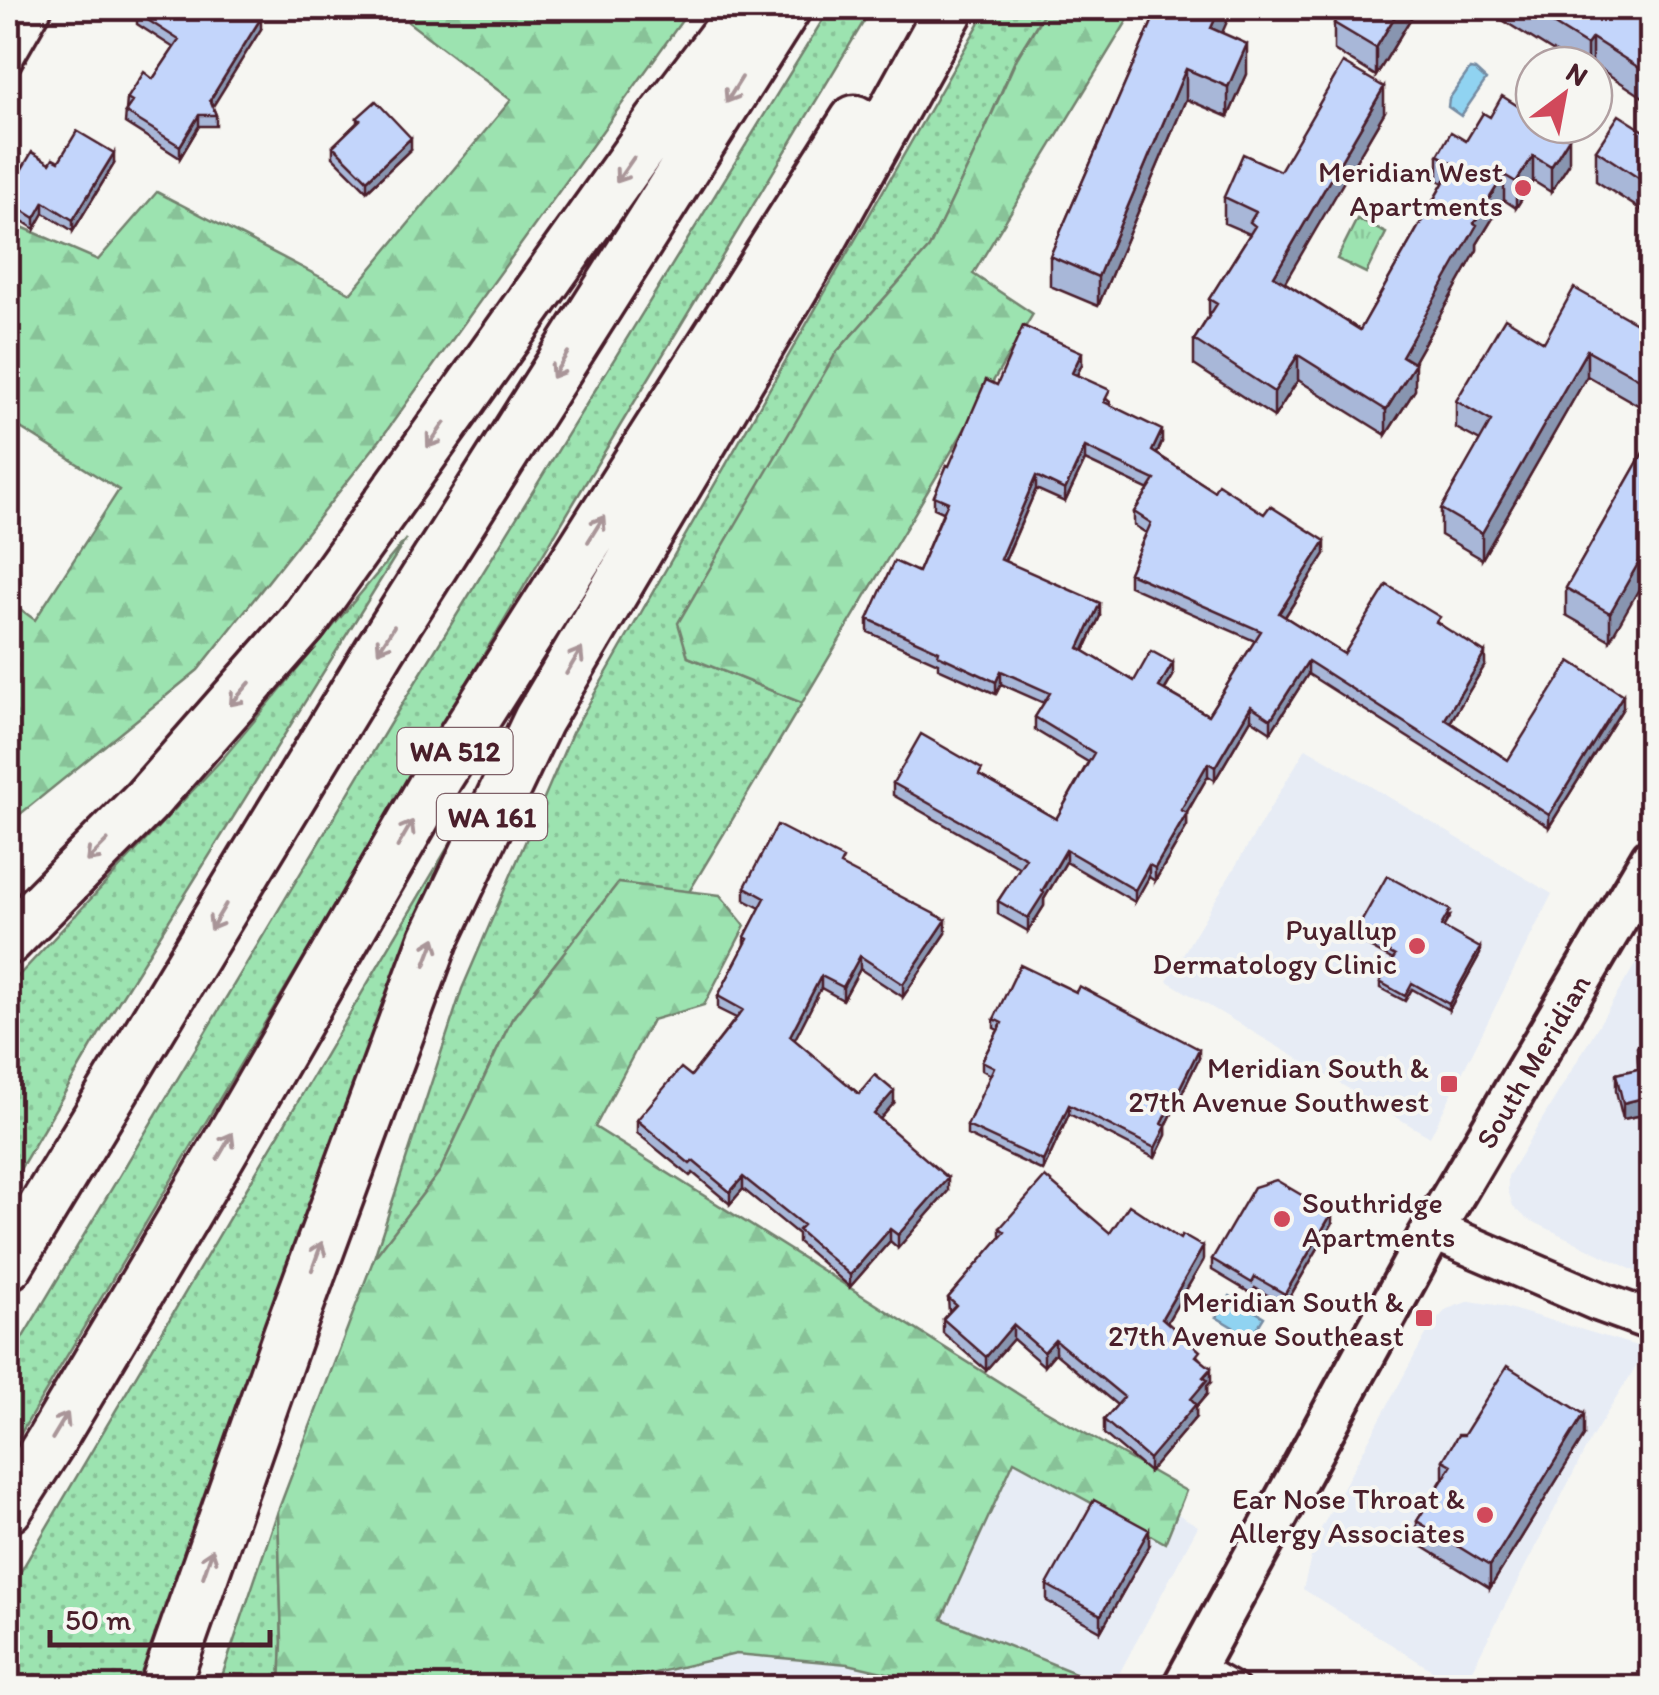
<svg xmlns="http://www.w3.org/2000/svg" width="1659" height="1695" font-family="Itim,sans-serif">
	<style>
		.built { fill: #e7ecf5 }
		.grass { fill: url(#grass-dots); stroke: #73816e; stroke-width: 2.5 }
		.forest { fill: url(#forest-firs); stroke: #73816e; stroke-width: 2.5 }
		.park { fill: url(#park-tufts); stroke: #73816e; stroke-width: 2.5 }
		.water { fill: #90d3f1; stroke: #748ba2; stroke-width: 2.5 }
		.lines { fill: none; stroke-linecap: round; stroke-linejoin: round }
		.street-casing { stroke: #4a1f2b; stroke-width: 32 }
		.secondary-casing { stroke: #4a1f2b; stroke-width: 45 }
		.primary-casing { stroke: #4a1f2b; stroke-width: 48 }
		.highway-casing { stroke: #4a1f2b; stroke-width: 55 }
		.street { stroke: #f6f6f2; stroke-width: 25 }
		.secondary { stroke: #f6f6f2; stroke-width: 38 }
		.primary { stroke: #f6f6f2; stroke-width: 40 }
		.highway { stroke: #f6f6f2; stroke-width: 48 }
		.wall { fill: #a8b7d8; stroke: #4a1f2b; stroke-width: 2.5; fill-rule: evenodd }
		.shaded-wall { fill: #8895b0; stroke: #4a1f2b; stroke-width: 2.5 }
		.building { fill: #c3d5fb; stroke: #4a1f2b; stroke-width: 2.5; fill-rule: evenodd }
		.oneway { stroke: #a99598 }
		.poi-dot { fill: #d1495b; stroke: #f6f6f2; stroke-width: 4 }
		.labels { text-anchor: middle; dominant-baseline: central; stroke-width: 8; stroke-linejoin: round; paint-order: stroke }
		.shield { fill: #f6f6f2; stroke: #7e6067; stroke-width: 2.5 }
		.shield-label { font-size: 28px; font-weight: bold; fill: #4a1f2b }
		.poi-label { font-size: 30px; fill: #4a1f2b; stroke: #f6f6f2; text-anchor: end }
		.street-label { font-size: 30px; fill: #4a1f2b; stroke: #f6f6f2 }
	</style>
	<defs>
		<pattern id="grass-dots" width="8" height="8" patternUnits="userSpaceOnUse" patternTransform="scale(2.5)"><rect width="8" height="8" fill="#9ce3b0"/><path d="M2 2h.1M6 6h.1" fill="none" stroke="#88c298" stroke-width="1.8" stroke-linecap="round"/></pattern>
		<pattern id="forest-firs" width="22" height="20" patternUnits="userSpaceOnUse" patternTransform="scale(2.5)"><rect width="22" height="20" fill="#9ce3b0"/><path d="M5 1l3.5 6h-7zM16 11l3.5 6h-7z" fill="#88c298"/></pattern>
		<pattern id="park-tufts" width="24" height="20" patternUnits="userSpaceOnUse" patternTransform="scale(2.5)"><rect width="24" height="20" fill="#9ce3b0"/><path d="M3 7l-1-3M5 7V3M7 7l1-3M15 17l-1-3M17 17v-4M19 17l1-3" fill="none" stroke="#88c298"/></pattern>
	</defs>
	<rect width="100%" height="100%" fill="#f6f6f2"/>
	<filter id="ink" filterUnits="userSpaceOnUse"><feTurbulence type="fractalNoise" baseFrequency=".01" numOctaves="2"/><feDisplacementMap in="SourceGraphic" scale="20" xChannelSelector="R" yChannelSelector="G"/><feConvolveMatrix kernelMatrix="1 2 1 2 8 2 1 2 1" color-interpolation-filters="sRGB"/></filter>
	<g filter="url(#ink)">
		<path class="built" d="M1306,748l246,146 -122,243 -263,-156z
			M1651,938v341l-125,-61 -13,-12 -5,-16v-14z
			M1470,1301l32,5 145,43 -55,88 -129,250h-4l-156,-98 13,-51 114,-211 17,-18z
			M829,1307l369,219 -86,161 -531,1z"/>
		<path class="grass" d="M830,8h42l-290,481 -574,966v-93l383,-640z
			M988,8h59l-31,50 -42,96 -45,94 -93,105 -148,304 114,46 -113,189 -71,-9 -106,136 -72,152 -66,87 88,-269 110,-256z
			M406,539l-300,483 -98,168v-203l216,-230z
			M497,764l-209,509 -149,414h-131v-94z
			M278,1511l4,131 -2,45 -62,1z"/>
		<path class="forest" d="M415,8h114l17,4 6,-4h139l-311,432 -182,230 -190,154v-224l27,20 84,-130 -111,-70v-199l90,39 59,-68 194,101 160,-193 -103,-78z
			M1047,8h88l-162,266 60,40 -231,389 -114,-46 -10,-34 158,-270 93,-105 45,-94 43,-96z
			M618,883l102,12 25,31 -41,79 -52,15 -57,107 439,277 152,87 -21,52 -151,-82 -72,158 143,58 6,11 -144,-1 -99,-23 -112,-10 -107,25 -40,-2 -8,10h-301l2,-45 -4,-131 96,-253 66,-87 72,-152z"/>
		<path class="park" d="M1357,219l29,14 -20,40 -29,-14z"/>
		<path class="water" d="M1470,69l5,1 11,10 -25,36 -13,-9 1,-8z
			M1230,1296l34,21 -13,21 -35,-21 2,-2 -4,-5 1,-6 5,-5 7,1z"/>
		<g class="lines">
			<defs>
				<path id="street" d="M8,62l31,-54
					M1196,1665l40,23"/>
				<path id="secondary" d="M1433,1230l167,72 52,19"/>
				<g id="primary">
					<path id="s1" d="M1183,1688l244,-448 225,-382"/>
				</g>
				<path id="highway" d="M8,940l138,-139 157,-179 356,-500 86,-114
					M8,1265l373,-617 405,-640
					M8,1508l41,-64 172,-290 217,-377 417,-657
					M164,1688l125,-356 145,-393 104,-219 283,-479 129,-233"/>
			</defs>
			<use href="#street" class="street-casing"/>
			<use href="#secondary" class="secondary-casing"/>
			<use href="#primary" class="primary-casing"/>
			<use href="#highway" class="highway-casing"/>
			<use href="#street" class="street"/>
			<use href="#secondary" class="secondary"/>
			<use href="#primary" class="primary"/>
			<use href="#highway" class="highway"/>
		</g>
		<path class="wall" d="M1158,8l64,25 25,41 -19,43 -42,-18 -88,207 -48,-20v-30z
			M1343,8h74l-41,68 -42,-26v-27z
			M1483,8h148l15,8 6,-8v95l-58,-38h-19z
			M137,13l124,16 -49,77 4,9v11h-17l-19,32 -55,-35 2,-24 26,-20 21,-31 -37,-24z
			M1384,113l-100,169 76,48 83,-147 -5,-3v-25l28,-14 24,-24 62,11 17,36 -18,28 -18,-11 -17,27 -12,-8 -27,44v6l-64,113 2,27 -29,45 -88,-55 -24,37 -80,-52v-25l15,-24v-17l41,-65 -26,-11v-26l56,-26z
			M357,118l54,31 -44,42 -34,-34v-11l24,-23z
			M1652,136v69l-6,8 -50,-32v-31z
			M59,161l55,3 -41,67 -29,-18 -9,16 -27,-17v-20l42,-29z
			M1652,332v81l-65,-37 -105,183 -41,-24v-26l39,-68 -24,-13v-27l88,-59z
			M1082,364l-5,11 33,27 -1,3 53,37 -5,12 57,37 111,63 -40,63 59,37 96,-30 45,41 -35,57 58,38 115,-52 -74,119 -241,-153 -37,58 -20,-13 -36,61 -7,-4 -21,37v13l-32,55 -6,-4 -14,25 -69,-40 -22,37v7l-16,25 -30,-17v-13l22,-33 -127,-73v-12l89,-6 74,42 32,-57 -53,-32v-13l9,-14 -43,-19 -5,10 -58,-26v-5l-70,-31v-13l50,-47 25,-60 -9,-4v-12l15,-30 48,-81zM1085,460l64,30 -15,22v13l12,8 -17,40v13l126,55 -47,74 -43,-25 8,-14 -39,5 -50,-30 16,-35 -95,-55 31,-72 29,13z
			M1652,437l-42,203 -44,-25v-27z
			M843,867l103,66 -43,64 -43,-28 -17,31 -22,-12 -27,52 65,54 35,9 -14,16 68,72 -50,57 -8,-7 -40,46 -52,-45v-8l-55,-45 -13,15 -37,-31 -3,3 -53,-43v-13l54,-44 45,-58 -18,-9v-13l27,-51v-8l15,-29 -15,-8v-13z
			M1450,916l-7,12 37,26 -31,56 -37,-21 -7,12 -25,-13v-6l13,-22 -38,-21v-6z
			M994,1019l205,39 -33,68v9l-11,23 -86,-44 -26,57 -76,-36v-9l24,-51 -9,-5v-9l16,-31 -4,-2z
			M1637,1047l15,66 -29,6 -7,-28v-17l22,-5z
			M1332,1224l-47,81 -30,-17 -3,6 -40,-24v-11z
			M1000,1228l110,5 93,28 -36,61 33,37 11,23 -4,4v8l-11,13v10l-47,55 -45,-38v-14l13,-15 -62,-52 -11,13 -31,-27 -27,31 -43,-37v-14l6,-7 -1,-14 52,-60z
			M1464,1435l120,1 -94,152 -73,-45v-22l26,-43v-18z
			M1149,1546l-48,85 -54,-30v-16z"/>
		<path class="shaded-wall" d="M1220,8h13l-22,50v-30z
			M1400,8h17l-41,68v-28z
			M261,18v11l-51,82v-11z
			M1592,38v27h-5v-20z
			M1247,44v30l-19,43v-30z
			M1186,69v30l-88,207v-29z
			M1384,87v26l-110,188v-25z
			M199,115v11l-19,32v-12z
			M411,138v11l-44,42v-11z
			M1569,138v26l-18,28v-25z
			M114,153v11l-41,67v-11z
			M1533,156v25l-17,27v-26z
			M1652,174v31l-6,8v-30z
			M1504,175v25l-27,44v6l-75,132v-26l72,-133z
			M44,202v11l-9,16v-11z
			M1587,350v26l-105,183v-26z
			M1082,352v12l-10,22v-13z
			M1298,355v25l-24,37v-25z
			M1415,364v26l-29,45v-25z
			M1162,430v12l-10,22v-13z
			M1085,447v13l-20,42v-12z
			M1036,476v13l-36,82v-12z
			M1652,539v27l-42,74v-27z
			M1325,541v13l-46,72v-13z
			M1100,603v13l-21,45v-13z
			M1485,653v12l-40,66v-12z
			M1308,661v13l-37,58v-13z
			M1173,663v13l-14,23v-12z
			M1001,671v13l-5,10v-12z
			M1623,695v13l-74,119v-12z
			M1251,706v13l-36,61v-13z
			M1208,763v13l-27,46v-12z
			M1187,813v13l-32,55v-13z
			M1066,850v12l-22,37v7l-16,25v-13z
			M1149,865v12l-14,25v-12z
			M946,920v13l-43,64v-13z
			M1480,948v6l-31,56v-6z
			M860,956v13l-17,31v-13z
			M821,976v12l-31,61v-13z
			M1199,1049v9l-33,68v9l-11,23v-10l7,-24z
			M894,1091v12l-20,23v-12z
			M1652,1096v17l-29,6v-16z
			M1069,1105v9l-26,57v-10z
			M743,1177v12l-13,15v-12z
			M948,1178v13l-50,57v-13z
			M1332,1213v11l-47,81v-11z
			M890,1229v12l-40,46v-12z
			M1203,1247v14l-41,70v-13z
			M1013,1325v14l-27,31v-13z
			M1055,1340v13l-11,13v-14z
			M1211,1368v14l-4,4v8l-11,13v10l-47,55v-13z
			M1584,1414v22l-94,152v-22z
			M1149,1530v16l-48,85v-16z"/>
		<path class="building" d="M140,8h104l17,10 -51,82 6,15h-17l-19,31 -55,-34 7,-10 -5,-3 17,-27 9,7 26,-39 -42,-27z
			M1158,8h62l-9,20 36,16 -19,43 -42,-18 -88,208 -48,-21z
			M1343,8h57l-24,40 -42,-25z
			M1527,8h104l15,8 6,-8v68l-60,-38 -5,7z
			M1343,63l41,24 -110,189 86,54 94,-166 -16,-9 13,-23 15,9 17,-28 7,4 12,-21 16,10 16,-26v45h14l21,13 -18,29 -18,-11 -17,26 -12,-7 -30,48 3,2 -75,131 13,8 -29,46 -88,-55 -24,37 -80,-52 23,-36 -8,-5 46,-73 -5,-4 6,-10 -32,-15 19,-43 37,17z
			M376,101l35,37 -44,42 -34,-34 27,-26 -3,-2z
			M1619,115l33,21v38l-6,9 -50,-33z
			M77,131l37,22 -41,67 -29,-18 -9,16 -27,-17v-9l24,-40 18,11 3,-5 6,3z
			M1574,288l78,44v54l-65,-36 -105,183 -41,-24 50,-88 -35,-20 49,-83 39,24z
			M1023,326l59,26 -10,21 38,17 -6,12 58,28 -10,21 62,40 4,-7 46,30 6,-8 55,35 -46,72 65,41 43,-69 53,32 -4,5 49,31 -40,66 63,41 62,-99 53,34 -74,120 -241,-154 -37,58 -20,-13 -36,61 -7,-4 -27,47 6,3 -32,55 -6,-3 -14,25 -69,-40 -24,41 2,2 -16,25 -30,-17 28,-43 -133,-75 28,-49 61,35 -3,6 77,44 38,-66 -59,-36 15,-24 -49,-22 -5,11 -58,-27 1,-4 -71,-32 26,-58 24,11 30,-70 -14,-6 13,-31 2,1 37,-86 11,5zM1085,447l70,33 -21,32 17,11 -22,50 132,58 -53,84 -49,-28 14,-24 -22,-12 -17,30 -55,-33 21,-45 -100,-44 36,-83 29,14z
			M1652,437v102l-42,74 -44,-25z
			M777,825l66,34 -3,6 106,55 -43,64 -43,-28 -17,31 -22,-11 -31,60 69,58 16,-19 19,16 -20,23 74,64 -50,57 -8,-6 -40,46 -52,-45 5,-5 -60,-48 -13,15 -37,-31 -3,3 -53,-44 44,-52 10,8 52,-66 -25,-14 30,-57 -3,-2 20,-39 -20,-11z
			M1387,876l63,34 -9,16 39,22 -31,56 -37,-21 -7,13 -25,-14 15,-26 -40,-23z
			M1020,965l56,27 3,-6 120,63 -37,75 4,2 -11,22 -86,-43 -26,56 -76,-35 27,-59 -12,-6 20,-38 -8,-4z
			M1652,1022v74l-29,7 -7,-29 26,-6 -5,-21z
			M1045,1177l65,56 19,-28 51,34 2,-4 21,12 -41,71 38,33 -4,5 15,12 -8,9 4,3 -16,19 5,5 -47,55 -45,-39 20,-23 -69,-57 -11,12 -31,-27 -27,32 -43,-38 13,-14 -8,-7 57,-66 -5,-4z
			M1276,1180l56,33 -47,81 -30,-17 -3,6 -40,-24 42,-72z
			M1507,1366l77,48 -94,152 -73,-45 35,-56 -9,-5 15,-25h6z
			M1094,1500l55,30 -48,85 -54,-30z"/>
		<defs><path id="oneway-shaft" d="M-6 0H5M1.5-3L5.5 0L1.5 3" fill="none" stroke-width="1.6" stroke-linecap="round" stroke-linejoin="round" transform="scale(2.5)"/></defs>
		<g class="oneway">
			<use href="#oneway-shaft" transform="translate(734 90) rotate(122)"/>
			<use href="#oneway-shaft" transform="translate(625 170) rotate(125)"/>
			<use href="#oneway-shaft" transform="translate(560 365) rotate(122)"/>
			<use href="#oneway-shaft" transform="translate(436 435) rotate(125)"/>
			<use href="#oneway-shaft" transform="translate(596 529) rotate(-58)"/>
			<use href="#oneway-shaft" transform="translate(386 639) rotate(122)"/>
			<use href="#oneway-shaft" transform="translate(574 661) rotate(-59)"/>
			<use href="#oneway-shaft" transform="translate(240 694) rotate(131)"/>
			<use href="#oneway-shaft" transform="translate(405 834) rotate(-60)"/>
			<use href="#oneway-shaft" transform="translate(97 851) rotate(135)"/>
			<use href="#oneway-shaft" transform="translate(218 917) rotate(121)"/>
			<use href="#oneway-shaft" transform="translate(430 952) rotate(-69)"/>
			<use href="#oneway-shaft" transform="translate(225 1146) rotate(-60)"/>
			<use href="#oneway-shaft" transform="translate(317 1256) rotate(-70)"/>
			<use href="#oneway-shaft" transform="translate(60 1426) rotate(-59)"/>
			<use href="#oneway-shaft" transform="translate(208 1563) rotate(-71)"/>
		</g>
	</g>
	<g class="poi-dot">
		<circle cx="1523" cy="188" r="10"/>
		<circle cx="1417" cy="946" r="10"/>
		<rect x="1439" y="1074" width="20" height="20" rx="5"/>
		<circle cx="1282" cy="1219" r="10"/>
		<rect x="1414" y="1308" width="20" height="20" rx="5"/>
		<circle cx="1485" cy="1515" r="10"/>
	</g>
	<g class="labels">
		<g class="shield">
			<rect x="397.5" y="728" width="115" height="46" rx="8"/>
			<rect x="437" y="794" width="110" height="46" rx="8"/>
		</g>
		<g class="shield-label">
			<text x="455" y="751">WA 512</text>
			<text x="492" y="817">WA 161</text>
		</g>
		<g class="poi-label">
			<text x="1503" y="171">Meridian West<tspan x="1503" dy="34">Apartments</tspan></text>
			<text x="1397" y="929">Puyallup<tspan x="1397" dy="34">Dermatology Clinic</tspan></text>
			<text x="1429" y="1067">Meridian South &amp;<tspan x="1429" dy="34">27th Avenue Southwest</tspan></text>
			<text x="1302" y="1202" text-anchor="start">Southridge<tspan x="1302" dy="34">Apartments</tspan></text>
			<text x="1404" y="1301">Meridian South &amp;<tspan x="1404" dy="34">27th Avenue Southeast</tspan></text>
			<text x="1465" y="1498">Ear Nose Throat &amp;<tspan x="1465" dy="34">Allergy Associates</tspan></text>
		</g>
		<g class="street-label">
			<text stroke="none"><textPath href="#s1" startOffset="718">South Meridian</textPath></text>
		</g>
	</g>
	<rect width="1659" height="1695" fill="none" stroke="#f6f6f2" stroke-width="40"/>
	<rect x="20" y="20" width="1619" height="1655" fill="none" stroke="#4a1f2b" stroke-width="4" filter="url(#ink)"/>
	<g transform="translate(1564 95) rotate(32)"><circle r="48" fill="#f6f6f2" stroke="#b1a0a2" stroke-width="2.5"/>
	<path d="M0-8L18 38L0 25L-18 38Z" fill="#d1495b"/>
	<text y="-15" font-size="28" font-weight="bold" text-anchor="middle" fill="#4a1f2b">N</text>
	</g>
	<path d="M50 1630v15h220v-15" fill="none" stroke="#4a1f2b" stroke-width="5"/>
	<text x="65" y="1630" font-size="30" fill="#4a1f2b" stroke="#f6f6f2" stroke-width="8" paint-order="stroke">50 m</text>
</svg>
